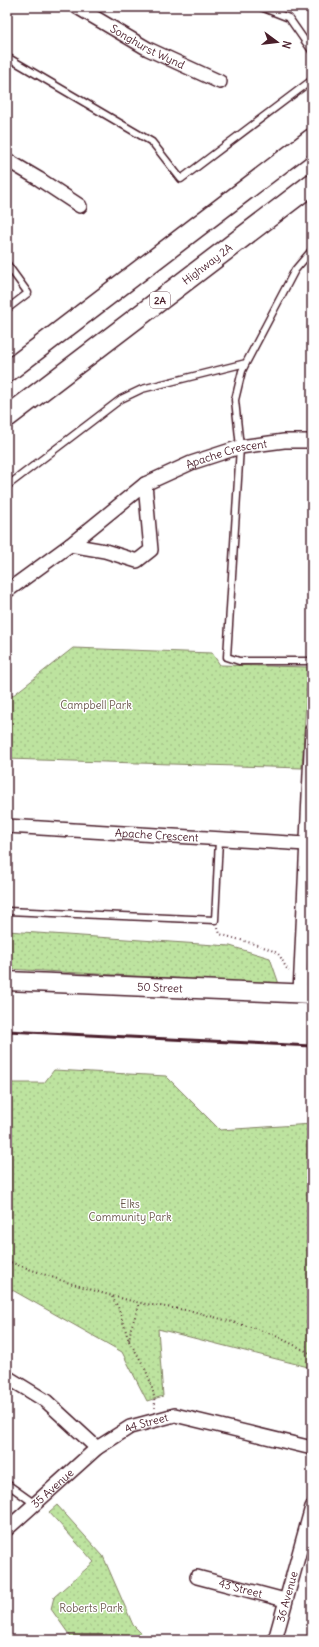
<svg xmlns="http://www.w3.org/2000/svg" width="319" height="1647" font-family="Delius,sans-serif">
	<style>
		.park { fill: url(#park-dots); stroke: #848165 }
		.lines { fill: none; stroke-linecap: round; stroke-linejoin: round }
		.service-casing { stroke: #4a1f2b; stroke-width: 9 }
		.minor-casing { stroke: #4a1f2b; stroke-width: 16 }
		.secondary-casing { stroke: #4a1f2b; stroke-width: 21 }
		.primary-casing { stroke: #4a1f2b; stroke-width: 23 }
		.path { stroke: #4a1f2b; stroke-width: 2; stroke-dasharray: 1 3; stroke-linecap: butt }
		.service { stroke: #fff; stroke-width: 6 }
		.minor { stroke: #fff; stroke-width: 13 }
		.secondary { stroke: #fff; stroke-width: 18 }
		.primary { stroke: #fff; stroke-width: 20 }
		.rail { stroke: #4a1f2b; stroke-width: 3 }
		.labels { text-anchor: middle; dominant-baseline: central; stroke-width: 3; stroke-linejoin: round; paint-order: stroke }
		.shield { fill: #fff; stroke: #80626b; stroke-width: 1 }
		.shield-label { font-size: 10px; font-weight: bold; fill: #4a1f2b }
		.street-label { font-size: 11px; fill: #4a1f2b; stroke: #fff }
		.park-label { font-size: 11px; fill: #6c5a4e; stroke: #fff }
	</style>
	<defs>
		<pattern id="park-dots" width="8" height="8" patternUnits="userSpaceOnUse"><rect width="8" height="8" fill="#bde39f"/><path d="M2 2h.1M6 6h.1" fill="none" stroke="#a4c289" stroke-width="1.8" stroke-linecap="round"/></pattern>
	</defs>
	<rect width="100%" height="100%" fill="#fff"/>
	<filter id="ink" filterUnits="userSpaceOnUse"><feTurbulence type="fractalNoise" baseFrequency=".025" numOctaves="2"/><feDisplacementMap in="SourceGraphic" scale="8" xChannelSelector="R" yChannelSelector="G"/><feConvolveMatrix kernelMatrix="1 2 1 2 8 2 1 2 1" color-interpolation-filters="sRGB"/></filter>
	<g filter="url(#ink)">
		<path class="park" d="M73,648l139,5 8,12 88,2 -6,101 -295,-9v-59z
			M7,931l223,15 40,12 9,26 -272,-15z
			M54,1070l112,6 54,54 92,-6v244l-154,-39 5,67 -16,5 -25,-49 -115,-65v-204h37z
			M57,1505l46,51 30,69 15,15h-75l-22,-31 3,-12 40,-35 -45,-50z"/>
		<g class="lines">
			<defs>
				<path id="service" d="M261,7l28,11 23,33
					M7,57l145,85 29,37 131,-99
					M312,250l-17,20 -49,93 -4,8 -7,29 5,47 -13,210 12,4h73
					M7,264l21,29 -21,16
					M7,486l114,-87 21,-10 104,-26
					M7,911l208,9 4,-80
					M7,1484l28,20"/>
				<g id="minor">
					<path id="s1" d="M77,7l71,42 72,33"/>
					<path d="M7,160l32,19 41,27"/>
					<path d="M70,545l35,6 32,10 14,-11 -6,-66"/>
					<path id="s2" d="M7,591l63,-46 75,-61 46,-21 49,-16 44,-6h28"/>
					<path id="s3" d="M7,826l299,18"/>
					<path d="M300,993l12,-263"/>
					<path d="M7,1377l39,24 51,47"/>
					<path id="s4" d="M7,1529l90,-81 33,-21 45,-12 137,33"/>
					<path id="s5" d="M197,1577l88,23"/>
					<path id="s6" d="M275,1640l37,-133"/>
				</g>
				<g id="secondary">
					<path id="s7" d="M7,981l305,13"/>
				</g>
				<g id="primary">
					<path d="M7,372l305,-233"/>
					<path id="s8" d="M7,417l305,-233"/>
				</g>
			</defs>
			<use href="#service" class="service-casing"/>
			<use href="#minor" class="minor-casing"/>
			<use href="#secondary" class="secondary-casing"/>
			<use href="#primary" class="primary-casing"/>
			<path class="path" d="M7,689l5,7
				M218,928l2,6c11,4 52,13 59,21 4,5 5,11 10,16
				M7,1261l53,19 52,16 28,7 52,8 62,17 20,7 38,19
				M112,1297l6,10 11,34 2,-13 9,-25
				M129,1341c14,22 25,41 26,67"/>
			<use href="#service" class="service"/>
			<use href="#minor" class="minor"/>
			<use href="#secondary" class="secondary"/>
			<use href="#primary" class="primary"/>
			<path class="rail" d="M7,1031l305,15"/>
		</g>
	</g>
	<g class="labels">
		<rect class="shield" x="150" y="292" width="20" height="16" rx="3"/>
		<g class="shield-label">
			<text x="160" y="300">2A</text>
		</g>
		<g class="street-label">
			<text stroke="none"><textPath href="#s1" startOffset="81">Songhurst Wynd</textPath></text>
			<text stroke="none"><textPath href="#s8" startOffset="252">Highway 2A</textPath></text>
			<text stroke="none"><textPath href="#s2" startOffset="262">Apache Crescent</textPath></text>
			<text stroke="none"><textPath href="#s3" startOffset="150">Apache Crescent</textPath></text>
			<text stroke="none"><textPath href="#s7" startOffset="153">50 Street</textPath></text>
			<text stroke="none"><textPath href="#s4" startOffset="177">44 Street</textPath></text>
			<text stroke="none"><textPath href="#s4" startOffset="61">35 Avenue</textPath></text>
			<text stroke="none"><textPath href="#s5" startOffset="45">43 Street</textPath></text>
			<text stroke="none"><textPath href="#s6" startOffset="45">36 Avenue</textPath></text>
		</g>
		<g class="park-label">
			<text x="96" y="705">Campbell Park</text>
			<text x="130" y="1204">Elks<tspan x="130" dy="13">Community Park</tspan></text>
			<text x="91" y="1608">Roberts Park</text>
		</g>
	</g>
	<rect width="319" height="1647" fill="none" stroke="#fff" stroke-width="24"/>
	<rect x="12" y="12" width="295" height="1623" fill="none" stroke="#4a1f2b" stroke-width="1.5" filter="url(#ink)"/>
	<g transform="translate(277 42) rotate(105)" stroke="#ffffff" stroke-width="3" paint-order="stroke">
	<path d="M0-3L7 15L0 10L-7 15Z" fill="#4a1f2b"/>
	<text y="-6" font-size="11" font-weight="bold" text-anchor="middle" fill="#4a1f2b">N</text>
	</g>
</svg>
